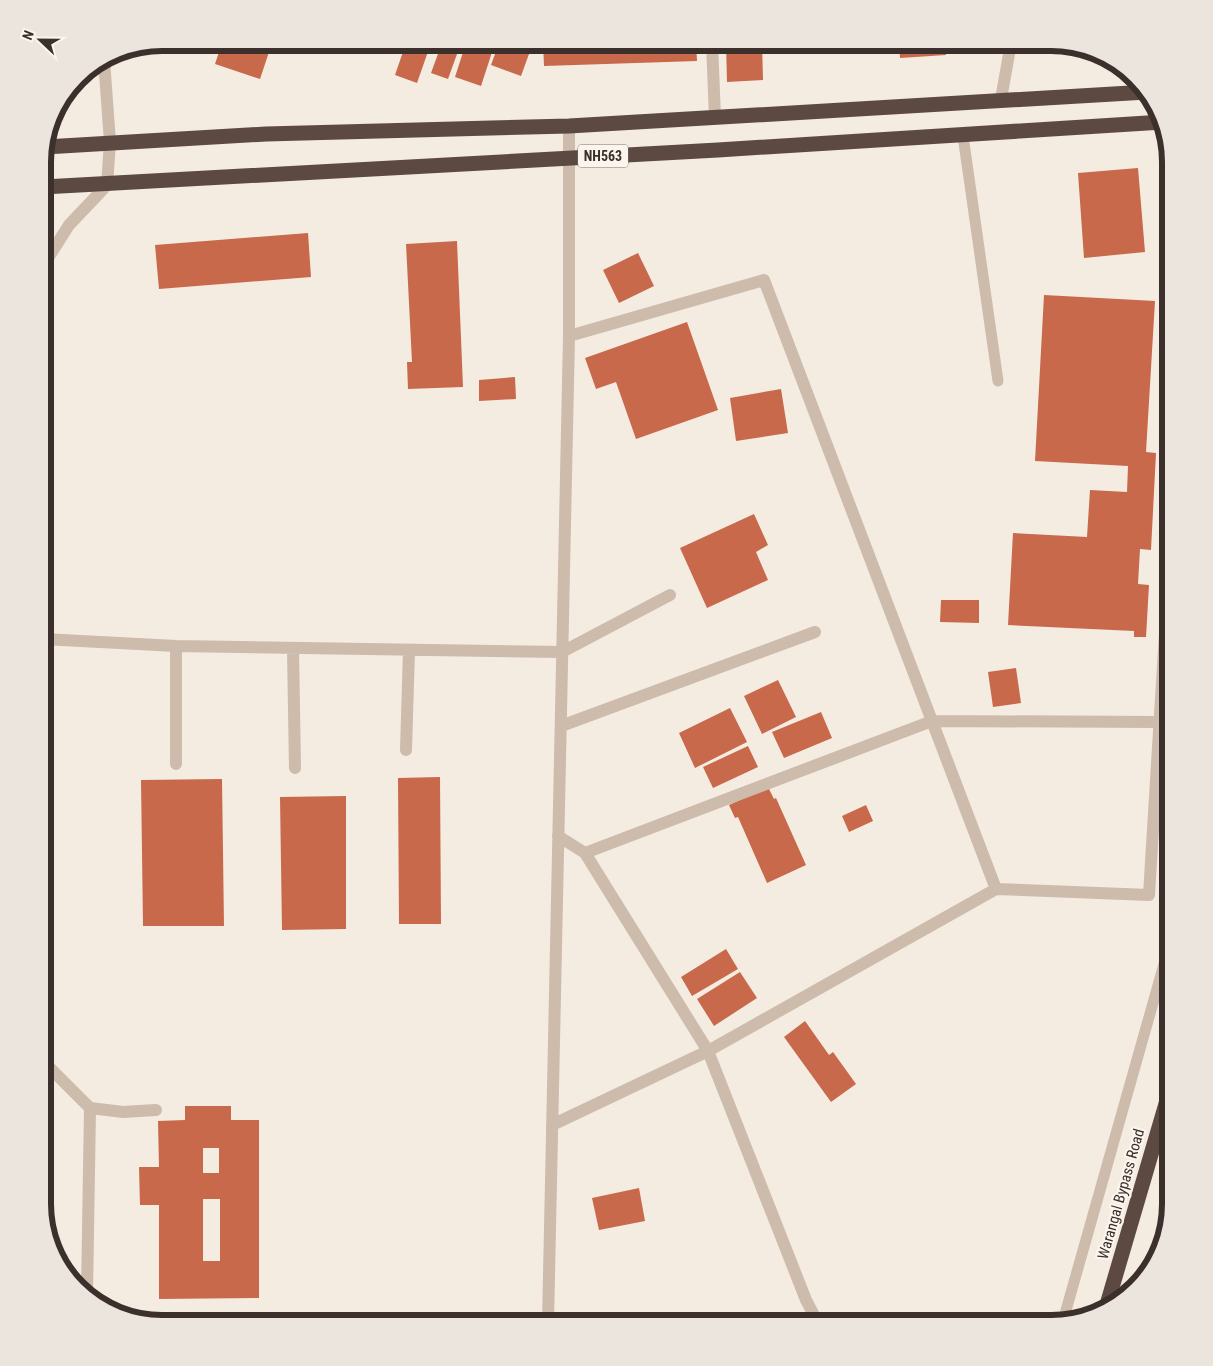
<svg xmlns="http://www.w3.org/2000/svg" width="1213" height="1366" font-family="'Roboto Condensed',sans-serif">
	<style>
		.building { fill: #c8694b; fill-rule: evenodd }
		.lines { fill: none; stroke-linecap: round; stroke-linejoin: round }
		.lane { stroke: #cdbbac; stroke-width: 11 }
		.street { stroke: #cdbbac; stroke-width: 12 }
		.highway { stroke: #5c4a42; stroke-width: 15 }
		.labels { text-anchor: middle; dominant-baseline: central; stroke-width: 4.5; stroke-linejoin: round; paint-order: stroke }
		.shield { fill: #fbf5ee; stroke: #756b66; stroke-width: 1 }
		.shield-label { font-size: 14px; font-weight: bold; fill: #3b302b }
		.street-label { font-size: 15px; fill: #3b302b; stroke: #fbf5ee }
		.rim { fill: none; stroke: #3b302b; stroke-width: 6 }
	</style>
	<rect width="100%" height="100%" fill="#f4ebe1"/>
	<path class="building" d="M222,43h50l-12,36 -45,-15z
		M406,43h25l-14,40 -22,-8z
		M442,43h19l-13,36 -17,-6z
		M466,43h29l-14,43 -26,-9z
		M499,43h34l-12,33 -30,-11z
		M543,43h153l1,18 -153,5z
		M726,43h36l1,37 -36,2z
		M782,43h18l1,4 -18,1z
		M804,43h34l1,1 -35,3z
		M899,43h46l1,12 -46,3z
		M1138,168l7,84 -61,6 -6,-85z
		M308,233l3,44 -152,12 -4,-44z
		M457,241l6,146 -55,2 -1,-27h5l-6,-118z
		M638,253l16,33 -35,17 -16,-33z
		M1044,295l111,6 -9,151 10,1 -5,97 -11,-1 -2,35 11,1 -3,52h-12v-6l-126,-6 5,-92 74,4 3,-47 37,2 1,-26 -93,-5z
		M687,322l31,88 -82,29 -20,-57 -20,7 -11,-31z
		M515,377l1,22 -37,2v-21z
		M781,389l7,44 -52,8 -6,-43z
		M754,514l14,31 -12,7 12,28 -61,28 -27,-60z
		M941,600h38v23l-39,-1z
		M1016,668l5,35 -28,4 -5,-35z
		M778,680l18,37 -34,17 -18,-38z
		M730,708l17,34 -52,26 -16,-35z
		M821,712l11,26 -48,20 -12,-26z
		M748,746l10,21 -45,21 -10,-21z
		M440,777l1,147h-42l-1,-146z
		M222,779l2,147h-81l-2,-146z
		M768,787l6,12 2,-1 30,67 -39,18 -29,-66 -3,1 -6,-13z
		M346,796v133l-64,1 -2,-133z
		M866,805l7,16 -24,11 -7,-16z
		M726,949l12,20 -46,27 -11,-19z
		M740,972l17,26 -43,28 -17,-27z
		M805,1021l24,34 4,-3 23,32 -25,18 -47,-65z
		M185,1106h46v14h28v178l-100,1v-94h-19l-1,-38h20l-1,-46 27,-1zM203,1148h16v25h-16zM203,1199h17v62h-17z
		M639,1188l6,33 -46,9 -7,-32z"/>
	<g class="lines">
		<path class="lane" d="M963,136l35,245
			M1063,1321l107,-378"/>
		<path class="street" d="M712,43l3,75
			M1001,99l10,-56
			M43,266l26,-41 38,-40 3,-43 -6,-82
			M569,336l195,-56 232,609
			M43,639l133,7 386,6 108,-57
			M293,648l2,120
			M561,726l254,-94
			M406,750l3,-100
			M176,764v-118
			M558,836l27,17 123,198 98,249 12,23
			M585,853l347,-132 228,1
			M43,1064l7,4 40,40 -3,185
			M90,1108l33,4 33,-2
			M552,1125l156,-74 288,-162 153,6 21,-344
			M548,1323l21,-987v-210"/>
		<path class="highway" d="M45,147l221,-13 303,-8 578,-34
			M43,187l675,-37 445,-28
			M1106,1308l64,-218"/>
	</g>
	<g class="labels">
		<rect class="shield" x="578" y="144.5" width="50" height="23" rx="4"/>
		<g class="shield-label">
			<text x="603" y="156">NH563</text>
		</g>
		<g class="street-label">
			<text transform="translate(1121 1194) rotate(-74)">Warangal Bypass Road</text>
		</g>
	</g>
	<path d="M0 0H1213V1366H0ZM162 51H1051A111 111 0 0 1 1162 162V1204A111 111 0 0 1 1051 1315H162A111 111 0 0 1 51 1204V162A111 111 0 0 1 162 51Z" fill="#ece5de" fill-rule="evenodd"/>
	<path class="rim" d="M162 51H1051A111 111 0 0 1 1162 162V1204A111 111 0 0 1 1051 1315H162A111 111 0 0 1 51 1204V162A111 111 0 0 1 162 51Z"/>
	<g transform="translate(40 40) rotate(292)" stroke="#fbf5ee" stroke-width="4" paint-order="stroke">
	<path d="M0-4L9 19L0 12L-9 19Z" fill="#3b302b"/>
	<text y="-8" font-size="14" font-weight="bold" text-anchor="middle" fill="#3b302b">N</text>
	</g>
</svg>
